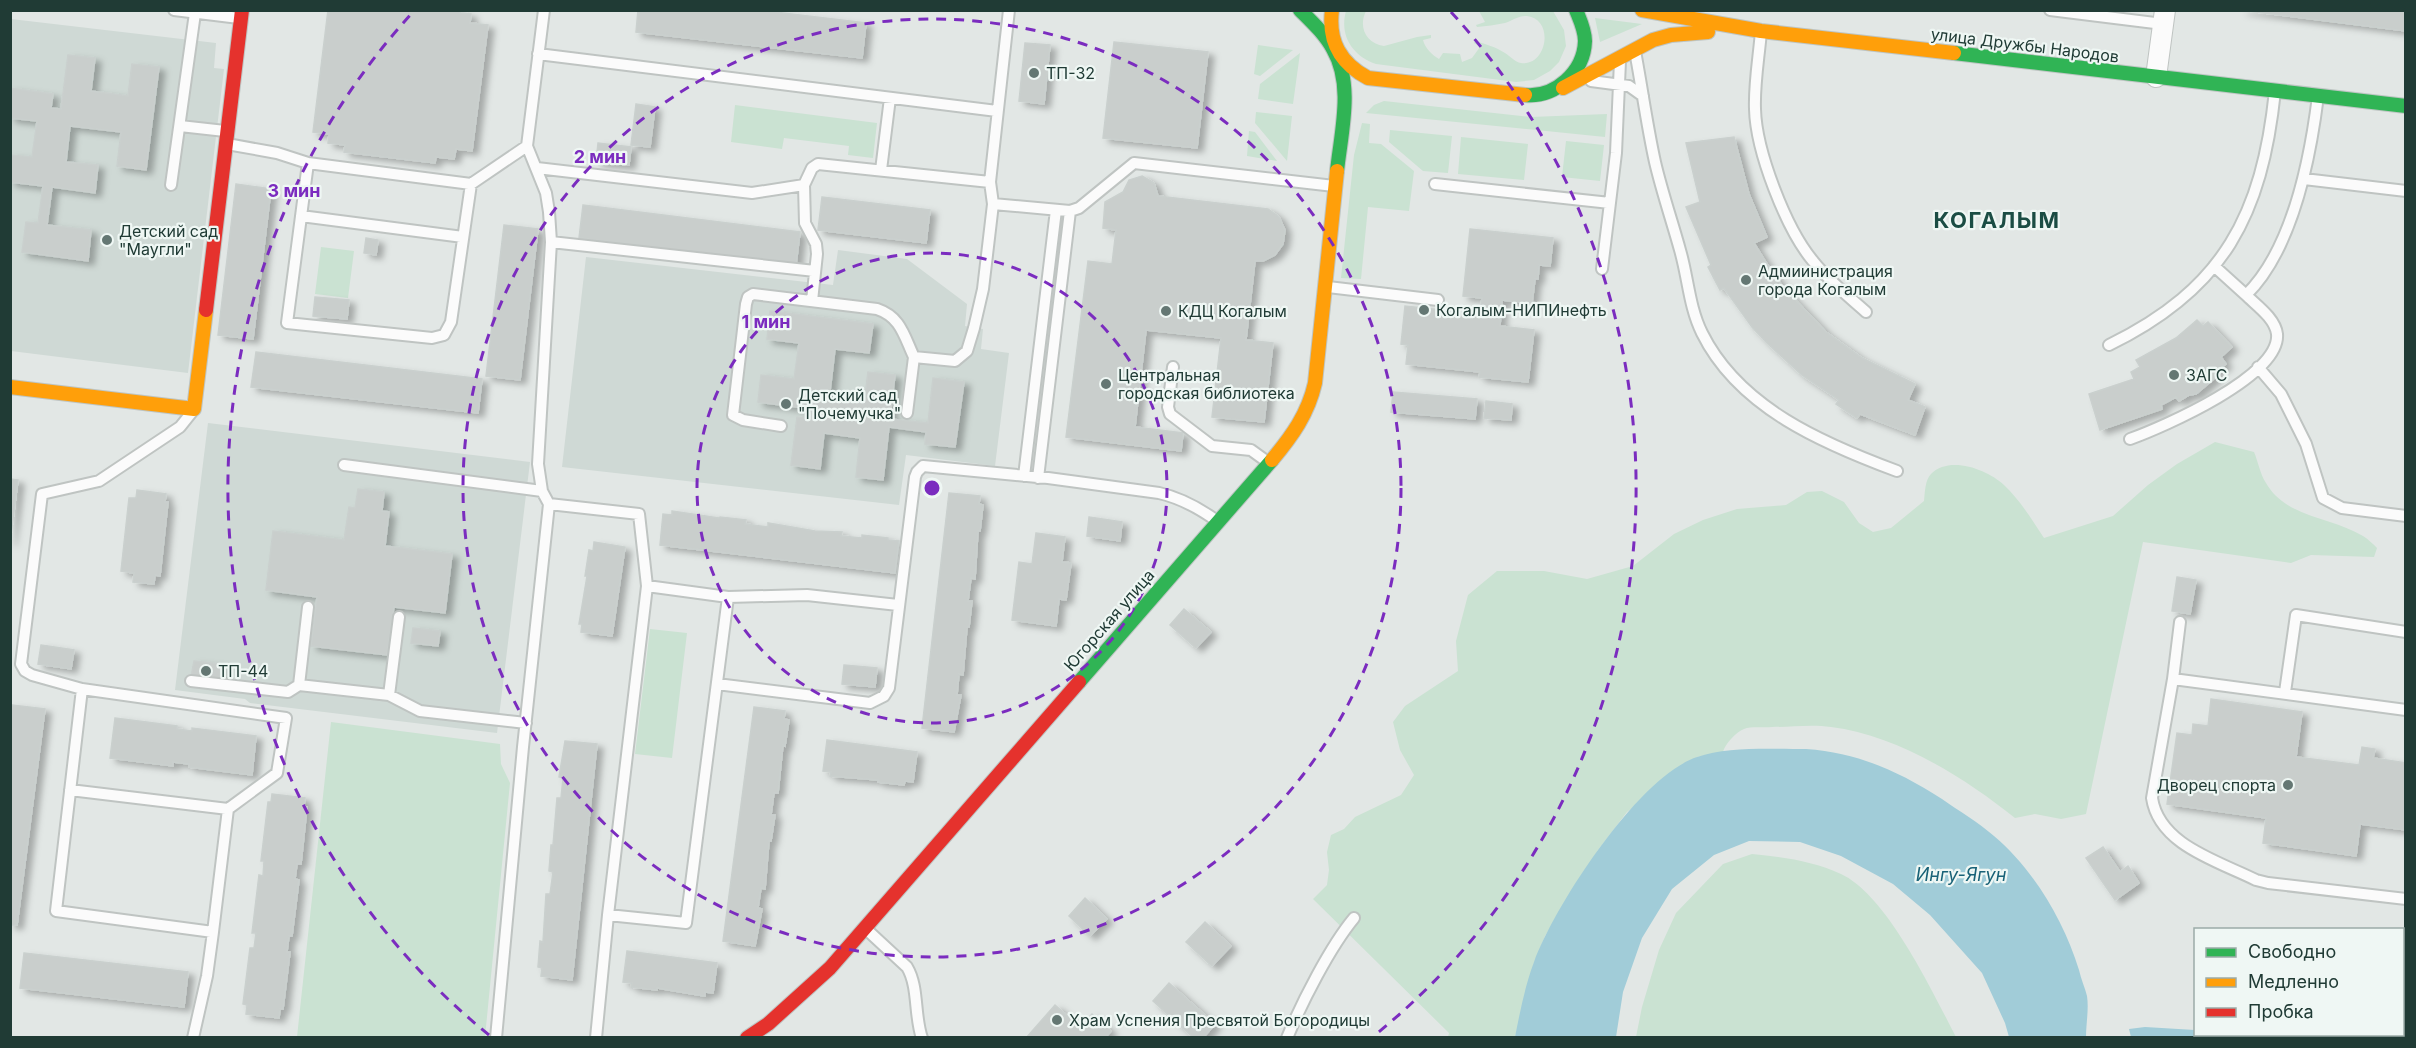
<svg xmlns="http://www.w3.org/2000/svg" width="2416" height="1048" font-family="Inter,sans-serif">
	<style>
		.built { fill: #cfd9d5 }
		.green { fill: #cae2d2 }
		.water { fill: #a1ccd8 }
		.building { fill: #c9cecc; stroke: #cad0ce; stroke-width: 1.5; filter: url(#shadow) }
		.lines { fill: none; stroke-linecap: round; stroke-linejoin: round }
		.lane-casing { stroke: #bfc4c2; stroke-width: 14 }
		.street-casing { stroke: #bfc4c2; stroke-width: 22 }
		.fast-casing { stroke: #bec5c3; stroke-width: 16 }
		.slow-casing { stroke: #bec5c3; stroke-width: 16 }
		.jam-casing { stroke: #bec5c3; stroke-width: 16 }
		.lane { stroke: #fbfbfb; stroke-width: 10 }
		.street { stroke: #fbfbfb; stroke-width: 20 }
		.fast { stroke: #30b455; stroke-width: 14 }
		.slow { stroke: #ff9f0a; stroke-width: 14 }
		.jam { stroke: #e5322d; stroke-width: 14 }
		.ring { fill: none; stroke: #7b2cbf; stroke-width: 3; stroke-dasharray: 10 8 }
		.poi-dot { fill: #647773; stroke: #eff7f4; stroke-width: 2 }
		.labels { text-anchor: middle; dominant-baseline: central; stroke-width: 4.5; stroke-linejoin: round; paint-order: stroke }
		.street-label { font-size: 16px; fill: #203b35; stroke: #eff7f4 }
		.poi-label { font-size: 16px; fill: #203b35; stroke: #eff7f4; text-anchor: start }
		.water-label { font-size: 18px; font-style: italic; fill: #196277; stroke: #eff7f4 }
		.district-label { font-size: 22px; font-weight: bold; letter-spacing: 1.5px; fill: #1b4d44; stroke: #eff7f4 }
		.centre { fill: #7b2cbf; stroke: #eff7f4; stroke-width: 3 }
		.ring-label { font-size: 18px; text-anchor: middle; font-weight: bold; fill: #7b2cbf; stroke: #eff7f4; stroke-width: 4.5; stroke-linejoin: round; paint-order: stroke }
	</style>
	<defs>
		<filter id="shadow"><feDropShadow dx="6" dy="4" stdDeviation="3" flood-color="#0004"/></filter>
	</defs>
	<rect width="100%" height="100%" fill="#e2e7e5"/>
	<path class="built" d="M11,19l205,24 -2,25 10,1 -36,304 -177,-22z
		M838,250l69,9 60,45 -2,22 18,3 -2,20 28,4 -14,113 -89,-11 -7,50 -337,-38 24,-210 247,28z
		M208,423l322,39 -33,271 -247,-30 -5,-4 -70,-9z"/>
	<path class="green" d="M1346,11h20c-8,16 0,32 18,35l33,-9 14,-2v3l-8,2c2,8 9,15 16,19l4,-6 17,1 2,8 10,-4 8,-11 -6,-4 1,-2c10,3 21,6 30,12 5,3 10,9 16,10 26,4 34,-44 6,-47 -7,-1 -16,5 -22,7 -9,2 -19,3 -28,4l-1,-2 9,-3 -6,-11h74l11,19 2,16 -7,16 -9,9 -16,9 -18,2 -140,-18c-23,-8 -37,-28 -30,-53z
		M1595,18l47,6 -42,18z
		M1258,45l35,5 -33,26 -6,-2z
		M1300,53l-7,51 -35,-5 2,-15z
		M1384,101l147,16 76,-3 -2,23 -239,-24 8,-8z
		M735,105l142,18 -4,35 -25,-3 1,-9 -65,-8 -2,11 -51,-7z
		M1256,112l36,4 -5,45 -32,-38z
		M1362,123l8,1 -1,19 12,1 33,27 -5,40 -41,-4 -7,72 -20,-1 13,-123z
		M1390,130l62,6 -4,37 -25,-2 -34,-29z
		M1249,131l6,1 22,29 -30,-5z
		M1461,137l67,7 -4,36 -66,-6z
		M1566,141l38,4 -4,36 -38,-4z
		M321,247l33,4 -6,47 -33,-4z
		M2215,442l39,10c4,9 6,22 12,31 20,35 66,34 97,53 5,3 10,8 14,12l-3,9 -63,-2 -20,8 -148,-21 -57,272 -25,5 -26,-5 -20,4c-50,-40 -118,-83 -184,-91 -19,-3 -40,0 -59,0 -8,1 -21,-1 -28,2 -8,3 -19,15 -21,23l-26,5 -70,55 -29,38 -53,86 -11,27 -19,74h-67l1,-4 -136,-134 14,-14 2,-15 -2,-18 4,-17 13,-6 11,-12 46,-22 13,-20 -14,-25 -7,-28 12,-16 53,-35 -2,-30 12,-46 29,-24h47l43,8 46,-13 41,-32 29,-14 34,-11 49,-4 21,-13 15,-1 22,11 15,21 14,9 18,-4 33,-27c1,-9 1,-21 7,-27 19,-19 57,-4 73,11 16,15 28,35 40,53l69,-22 35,-31 29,-21z
		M650,629l37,4 -15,125 -37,-4z
		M331,722l169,22 1,20 9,19 -25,254h-188z
		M1752,854c31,3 61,7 89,20 46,21 92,119 115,163h-320l6,-30 17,-57 17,-37 47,-49z"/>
	<path class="water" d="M1806,749c53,4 92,22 136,50 17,12 36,23 52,37 40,34 70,85 85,134 2,9 6,18 8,26 2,13 -1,28 -1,41h-77l-4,-14 -23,-50 -52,-58 -37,-31 -52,-28 -41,-14 -51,-1 -35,14 -42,34 -30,49 -19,54 -7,45h-101c5,-25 10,-51 19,-75 21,-57 104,-185 163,-205 31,-11 76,-8 109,-8z
		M2145,1027l50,3 1,4 32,1 19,2h-116l-2,-8z"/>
	<path class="building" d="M328,10h132v3l11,1 -1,9 18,2 -16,126 -16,-2 -2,10 -18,-2 -1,6 -91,-11 1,-7 -17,-2 1,-9 -16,-2z
		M638,10h120l108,13 -4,35 -226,-26z
		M2240,10h166v21z
		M1114,42l94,10 -11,96 -94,-10z
		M1025,43l25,2 -6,59 -25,-3z
		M68,55l27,3 -4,33 37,5 4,-32 27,3 -13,103 -29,-4 4,-34 -51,-6 -4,36 32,3 -3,28 -43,-6 -5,38 44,5 -3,31 -66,-9 4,-30 12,1 5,-37 -33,-4v-27l22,2 5,-36 -27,-3v-30l43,6 -2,14 10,1z
		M636,104l19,3 -5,40 -19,-2z
		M1734,137l15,57 18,43 -13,6 11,18 18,26 43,45 36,26 53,26 -7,16 17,7 -10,28 -55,-21 -3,4 -21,-14 3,-4 -37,-25 -35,-32 -15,-16 -28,-39 -4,2 -12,-23 3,-2 -25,-58 14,-5 -14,-59z
		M598,143l33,4 -2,18 -33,-3z
		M1142,176l12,7 4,13 110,13 11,8 6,13 -2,14 -8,11 -12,6h-8l-9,79 27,3 -9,79 -52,-5 9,-79 -75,-8 -11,97 48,6 -2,18 -115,-14 22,-176 24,3 4,-34 -13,-2 2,-26 18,-10 6,-12z
		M236,184l35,5 -18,150 -35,-4z
		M822,197l108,13 -4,33 -108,-13z
		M583,205l217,27 -4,33 -217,-27z
		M504,225l34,4 -18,151 -34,-4z
		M1470,229l83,9 -3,28 -11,-1 -1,14h-3l-3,25 -30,-4 -2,26 34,4 -6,52 -49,-5 1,-5 -74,-8 2,-19 -7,-1 4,-38 75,8 2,-16 -19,-2z
		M366,238l12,2 -2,15 -12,-2z
		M315,297l34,3 -2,19 -34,-3z
		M770,311l103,13 -4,29 -34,-4 -6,51 35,4 4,-32 27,3 -5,44 38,4 5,-45 31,4 -9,65 -30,-3 1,-12 -37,-5 -6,53 -27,-3 4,-39 -36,-5 -4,36 -29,-4 6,-48 14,2 1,-10 -54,-7 3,-27 33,4 5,-36 -32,-4z
		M2197,320l6,6 5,-4 24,25 -11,10 5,7 -12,9 2,4 -20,17 -7,1 -10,6 -3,-4 -15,8 1,4 -62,21 -11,-36 45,-15 -3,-7 9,-5 -4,-7 40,-22z
		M256,352l226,27 -4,34 -227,-26z
		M1393,392l84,7 -2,20 -84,-7z
		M1486,401l26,3 -1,16 -27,-2z
		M10,479l8,1 -8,63z
		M358,489l26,3 -2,19 7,1 -4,34 67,8 -7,59 -51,-6 -7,48 -76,-9 6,-49 -51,-7 7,-59 71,9 5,-33 6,1z
		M137,490l29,4 -1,8h3l-8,74 -5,-1 -1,9 -21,-2 1,-9 -13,-2 8,-73h7z
		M949,493l31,3 -1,8 4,1 -3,26h-2l-3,48 -4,-1 -3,23h4l-3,26h-2l-4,48 -4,-1 -2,21h4l-7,37 -32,-4z
		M672,511l47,7 1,-1 26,3 -1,4 23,3v-4l47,8 27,1 -1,4 21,2v-3l26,3v2l11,1 -4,32 -235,-28 3,-31 9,1z
		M1089,517l33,5 -2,19 -33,-5z
		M1036,533l29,4 -3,25 9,1 -5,37 -7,-1 -3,27 -44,-6 7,-58 13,2z
		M594,542l31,5 -13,89 -31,-4 1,-8h-3l8,-48h-2l4,-26 4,1z
		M2177,577l19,3 -6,34 -18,-3z
		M1184,609l27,23 -15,16 -26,-23z
		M413,628l27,3 -2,15 -27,-3z
		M41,645l33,5 -3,19 -33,-5z
		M194,661l27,3 -2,17 -28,-4z
		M844,665l33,3 -2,19 -33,-3z
		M2211,699l91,13 -6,45 63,8 3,-18 13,2 -2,9 33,5v67l-46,-6 -4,32 -93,-13 3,-25 -99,-14 10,-71 15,2 1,-11 15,2z
		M12,705l33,4 -28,216h-7v-206z
		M754,707l31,4 -1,8 5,1 -4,26 -2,-1 -5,48h-4l-3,22h4l-4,26h-2l-4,48 -4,-1 -3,20 4,1 -7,37 -32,-5z
		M115,718l62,8v3l15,2v-3l64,8 -4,39 -63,-8v-3l-16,-2v4l-63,-8z
		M827,740l90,12 -4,30 -8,-1 -1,4 -26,-3v-2l-48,-4 1,-4 -8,-1z
		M565,741l32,3 -25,236 -31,-4 1,-8 -4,-1 2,-26 3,1 3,-48h4l3,-22 -4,-1 2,-26h2l4,-47h4l2,-20 -4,-1z
		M272,794l33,4 -1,8 3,1 -6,57h-4l-2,15 4,1 -7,56h-3l-2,16h3l-7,57h-3l-1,9 -33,-4 1,-9 -4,-1 7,-56h4l2,-15h-4l7,-58 4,1 1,-15h-3l7,-59h3z
		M2103,847l17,25 8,-6 11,17 -24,17 -29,-42z
		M1085,898l22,21 -17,17 -21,-20z
		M1205,922l26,24 -19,20 -26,-24z
		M627,951l90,12 -4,30 -8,-1v4l-48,-8v2l-26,-3 1,-4 -9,-1z
		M24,953l164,19 -4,35 -164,-19z
		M1169,983l46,41 -12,14h-9l-41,-37z
		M1055,1005l25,22 12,-13 19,17 -6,7h-79z"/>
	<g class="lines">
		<defs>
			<path id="lane" d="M174,10l65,8
				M1009,10l-19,172 3,22 77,7
				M2050,10l113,14
				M1761,31c-2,26 -7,52 -6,78 1,42 31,120 58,152 15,19 35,35 53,51
				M1635,51c7,37 12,75 20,111 7,30 17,59 25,88 8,27 9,57 22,83 37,75 122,111 195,138
				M538,54l459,57
				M1591,81l38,5 14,10
				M180,126l45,5
				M227,144l50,9 31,10 -21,160 145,15 12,-3 7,-13 20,-138 56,-38
				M308,163l163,21
				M537,168l215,25 52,-8 8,-17 6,-4 172,18
				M881,170l9,-72
				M2304,179l102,12
				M1435,184l175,19
				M171,185l24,-172
				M804,185l1,38 11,21 1,10 -5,47
				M301,216l162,21
				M551,242l264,29
				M2214,266l32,29
				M1602,269l14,-116 4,-92
				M1328,287l110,13
				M2109,345c115,-56 153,-130 166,-254
				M1173,367l-5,40 2,7 42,32 39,4 18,13
				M2258,367l23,27 25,50 17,54 19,10 64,8
				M192,412l-12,15 -81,54 -57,13 -21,170 4,7 7,4 50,14 204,29 -9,55 -49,36
				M907,413l7,-56
				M781,426l-38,-6 -10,-5 13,-111 2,-7 5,-3 124,15c24,8 27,27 37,48l41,4 12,-10 7,-23 9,-39 10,-85
				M2130,439c33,-12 151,-63 147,-105 -2,-16 -21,-29 -31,-39 47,-46 64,-135 72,-199
				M344,465l198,26
				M1024,476l32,-266
				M1038,478l32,-267 9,-3 55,-45 200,23
				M549,504l90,10 8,72 -39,329 -12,123
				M647,586l81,11 79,-2 91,10
				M308,607l-9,78 90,10 31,16 106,12
				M2173,679l7,-57
				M191,681l97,11 11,-7
				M717,684l153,19 14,-7 5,-8 26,-211 2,-5 6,-6 125,12 111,15c22,5 40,15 58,28
				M82,689l-26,222 157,21 -6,44 -14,62
				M2285,692l11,-77 110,17
				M389,695l10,-78
				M2406,710l-233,-31 -21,119c7,47 66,63 104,82l12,3 138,16
				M70,790l158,19 -15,123
				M608,915l78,8 42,-326
				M866,929l41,38c12,20 7,49 15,71
				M496,1038l27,-291 26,-243 -7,-13 -4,-27 13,-222 -2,-30 -3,-19 -19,-47 17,-136
				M1287,1038c15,-36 43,-91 67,-120"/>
			<path id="street" d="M2156,77l9,-67"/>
			<path id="fast" d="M1300,10c12,12 25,24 33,39 21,36 8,83 4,122
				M1954,53l452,53
				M1525,95c30,3 59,-23 60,-54 0,-11 -5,-21 -9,-31
				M1079,682l193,-222"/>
			<path id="slow" d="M1332,10c-4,31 8,53 36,68l157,17
				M1642,10l119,21 193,22
				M1563,88l90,-48 18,-5 37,-3
				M10,387l184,22 12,-99
				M1272,460c20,-24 36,-46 43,-77l22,-212"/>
			<path id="jam" d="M206,310l36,-300
				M747,1038l21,-14 62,-56 249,-286"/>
		</defs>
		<use href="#lane" class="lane-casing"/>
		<use href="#street" class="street-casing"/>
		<use href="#fast" class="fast-casing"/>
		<use href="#slow" class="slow-casing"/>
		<use href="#jam" class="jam-casing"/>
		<use href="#lane" class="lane"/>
		<use href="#street" class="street"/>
		<use href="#fast" class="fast"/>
		<use href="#slow" class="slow"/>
		<use href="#jam" class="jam"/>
	</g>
	<g class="ring">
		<circle cx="932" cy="488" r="235"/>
		<circle cx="932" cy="488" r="469"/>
		<path d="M489 1035A704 704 0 0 1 413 12M1451 12A704 704 0 0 1 1375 1035"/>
	</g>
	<g class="poi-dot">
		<circle cx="1034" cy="73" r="6"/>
		<circle cx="107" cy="240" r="6"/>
		<circle cx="1746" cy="280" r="6"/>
		<circle cx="1424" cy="310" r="6"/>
		<circle cx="1166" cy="311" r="6"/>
		<circle cx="2174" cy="375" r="6"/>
		<circle cx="1106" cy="384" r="6"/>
		<circle cx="786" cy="404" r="6"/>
		<circle cx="206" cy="671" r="6"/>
		<circle cx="2288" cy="785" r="6"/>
		<circle cx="1057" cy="1020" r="6"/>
	</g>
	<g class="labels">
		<g class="street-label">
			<text transform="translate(2025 45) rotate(7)">улица Дружбы Народов</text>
			<text transform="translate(1109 620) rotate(-49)">Югорская улица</text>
		</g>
		<g class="poi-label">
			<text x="1046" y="73">ТП-32</text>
			<text x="119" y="231">Детский сад<tspan x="119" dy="18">"Маугли"</tspan></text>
			<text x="1758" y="271">Адмиинистрация<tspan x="1758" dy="18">города Когалым</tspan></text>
			<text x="1436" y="310">Когалым-НИПИнефть</text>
			<text x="1178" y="311">КДЦ Когалым</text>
			<text x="1118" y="375">Центральная<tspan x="1118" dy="18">городская библиотека</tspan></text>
			<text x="2186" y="375">ЗАГС</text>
			<text x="798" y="395">Детский сад<tspan x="798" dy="18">"Почемучка"</tspan></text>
			<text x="218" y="671">ТП-44</text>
			<text x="2276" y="785" text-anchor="end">Дворец спорта</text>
			<text x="1069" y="1020">Храм Успения Пресвятой Богородицы</text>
		</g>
		<g class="water-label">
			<text x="1961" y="874">Ингу-Ягун</text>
		</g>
		<g class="district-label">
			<text x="1997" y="220">КОГАЛЫМ</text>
		</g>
	</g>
	<circle cx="932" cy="488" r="9" class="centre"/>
	<g class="ring-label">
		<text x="600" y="163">2 мин</text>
		<text x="294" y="197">3 мин</text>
		<text x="766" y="328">1 мин</text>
	</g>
	<rect width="2416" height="1048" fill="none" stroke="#203b35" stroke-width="24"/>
	<rect x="2194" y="928" width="210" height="108" fill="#eff7f4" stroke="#9caca8" stroke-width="1.5"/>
	<rect x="2206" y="948" width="30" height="9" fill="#30b455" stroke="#9caca8" stroke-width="1.5"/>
	<text x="2248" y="958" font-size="18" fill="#203b35">Свободно</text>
	<rect x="2206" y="978" width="30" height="9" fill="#ff9f0a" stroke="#9caca8" stroke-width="1.5"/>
	<text x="2248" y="988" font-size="18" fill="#203b35">Медленно</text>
	<rect x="2206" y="1008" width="30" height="9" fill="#e5322d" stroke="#9caca8" stroke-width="1.5"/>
	<text x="2248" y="1018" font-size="18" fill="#203b35">Пробка</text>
</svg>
